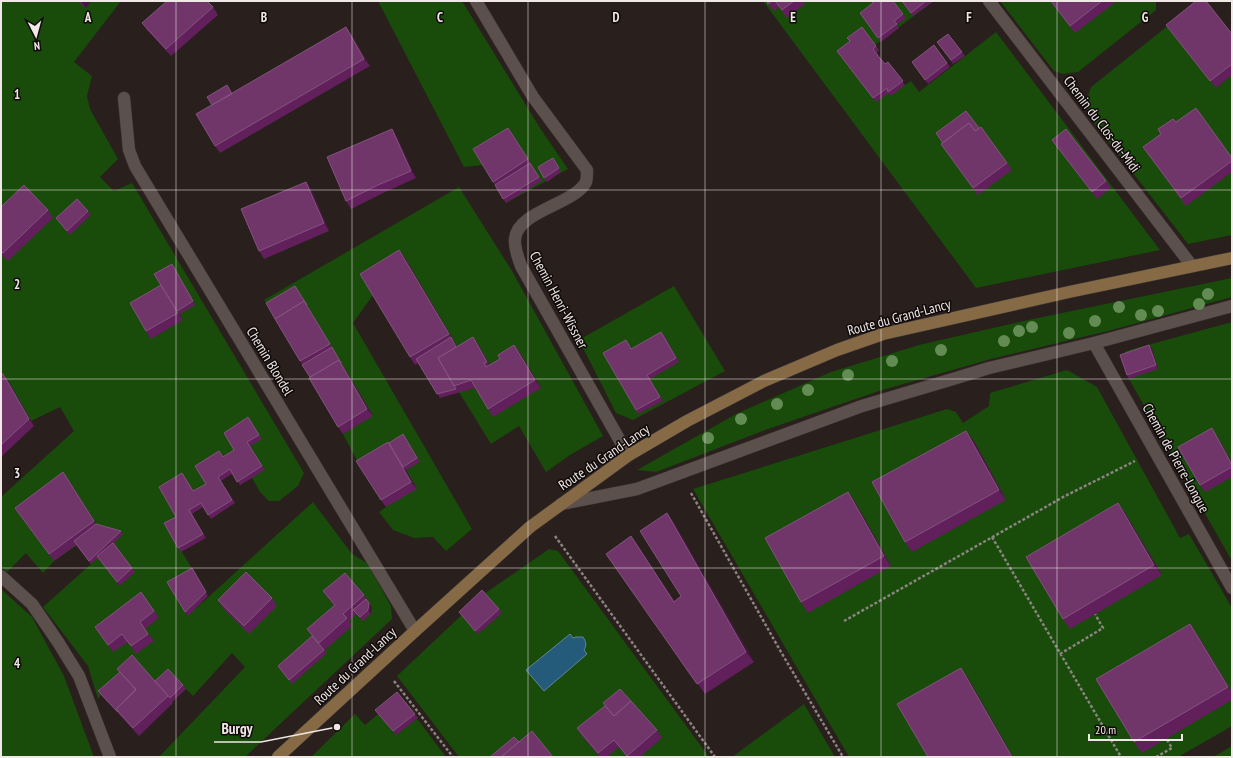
<svg xmlns="http://www.w3.org/2000/svg" width="1233" height="758" font-family="'PT Sans Narrow',sans-serif">
	<style>
		.green { fill: #194b0b }
		.water { fill: #255b7a; stroke: #62859a }
		.lines { fill: none; stroke-linecap: round; stroke-linejoin: round }
		.street-casing { stroke: #423a37; stroke-width: 13 }
		.secondary-casing { stroke: #423a37; stroke-width: 13 }
		.path { stroke: #8c8481; stroke-width: 2.5; stroke-dasharray: 3 2; stroke-linecap: butt }
		.street { stroke: #5b504c; stroke-width: 12 }
		.secondary { stroke: #866a46; stroke-width: 12 }
		.tree { fill: #638c54 }
		.wall { fill: #61205b }
		.shaded-wall { fill: #44173c }
		.building { fill: #70366a; stroke: #84527e }
		.grid { fill: none; stroke: #efe8e6; stroke-width: 1; stroke-opacity: 0.55 }
		.labels { text-anchor: middle; dominant-baseline: central; stroke-width: 3; stroke-linejoin: round; paint-order: stroke }
		.street-label { font-size: 14px; fill: #efe8e6; stroke: #0f0a09 }
		.grid-label { font-size: 13px; text-anchor: middle; font-weight: bold; fill: #efe8e6; stroke: #0f0a09; stroke-width: 3; stroke-linejoin: round; paint-order: stroke }
		.leader { fill: none; stroke: #efe8e6; stroke-width: 1.5 }
		.callout-dot { fill: #efe8e6; stroke: #0f0a09; stroke-width: 1.5 }
		.callout-label { font-size: 15px; text-anchor: middle; font-weight: bold; fill: #efe8e6; stroke: #0f0a09; stroke-width: 3; stroke-linejoin: round; paint-order: stroke }
	</style>
	<rect width="100%" height="100%" fill="#291f1c"/>
	<path class="green" d="M1,1h120l-47,61 18,14 -5,20 3,13 28,50 -18,18 14,14 18,-8 172,290 -6,13 -19,15h-10l-9,-9 -8,-14 -12,7 -7,-12 -37,22 -29,32 27,45 -1,39 120,-109 39,52 15,9 24,43 1,13 -147,138h-86l86,-90 -13,-14 -39,43 -7,-7 -14,13 -71,-7 -3,4 -10,-33 -45,-59 48,-43 -14,-19 -23,16 -11,12 -17,-20 -19,19 -6,-5v-70l73,-66 -14,-24 -29,14 -23,-40 -7,-1z
		M378,1h84l78,127 28,41 -62,34 -23,-38 -19,2z
		M763,1h171l-59,44 4,5 -3,3 6,8 23,24 6,-4 8,11 77,-60 164,218 -184,38z
		M1000,1h156v9l-78,62 -15,2 -9,-3z
		M1199,1h7l26,34v200l-44,9 -99,-128 -3,-14 5,-15z
		M459,187l53,84 91,165 -33,19 -24,17 -27,-46 -28,18 -48,-78 18,-11 -24,-42 -64,-18 -20,28 119,206 -26,22 -13,-14 -19,1 -21,-8 -14,-18 7,-5 -25,-39 -18,-34 29,-18 -74,-126 -29,17 -5,-7z
		M1232,278v19l-120,33 -121,29 -112,32 -114,39 -109,42 -19,-2 99,-56 95,-42 88,-27 109,-25z
		M674,286l51,85 -92,49 -17,-7 -37,-73z
		M1232,322v239l-103,-182 -6,-20 3,-8z
		M1067,370l30,17 83,151 9,-4 43,74v118l-54,31h-329l-156,-268 254,-80 9,3 7,11 26,-17 1,-13z
		M549,549l9,2 151,206h-250l-62,-81 87,-82z
		M1,589l31,28 32,59 30,81h-93z
		M400,696l46,61h-135l44,-43 10,11z
		M804,704l31,53h-103z
		M1232,746v11h-19z"/>
	<path class="water" d="M570,634l3,4 3,-1h7c3,5 4,8 1,13l3,4 -43,37 -18,-21z"/>
	<g class="lines">
		<defs>
			<path id="street" d="M476,1l57,96 54,73c0,3 0,9 -1,12 -11,22 -69,29 -71,57 -1,9 3,18 6,27l98,173 10,16
				M989,1l203,265
				M124,98l5,52 6,16 280,465
				M1094,343l138,245
				M561,504l76,-15 225,-83 91,-27 36,-11 105,-25 138,-37
				M1,576l31,28 26,38 21,34 31,81"/>
			<path id="secondary" d="M278,757l137,-126 115,-104 99,-72 58,-34 77,-40 73,-31 46,-16 186,-42 163,-34"/>
		</defs>
		<use href="#street" class="street-casing"/>
		<use href="#secondary" class="secondary-casing"/>
		<path class="path" d="M691,493l90,159 62,105
			M555,536l160,221
			M992,537l129,220
			M844,621l221,-125 70,-35
			M1060,654l43,-26 -8,-14
			M394,681l59,76
			M1156,757l16,-9 -6,-10"/>
		<use href="#street" class="street"/>
		<use href="#secondary" class="secondary"/>
	</g>
	<g class="tree">
		<circle cx="1208" cy="294" r="6"/>
		<circle cx="1199" cy="304" r="6"/>
		<circle cx="1119" cy="307" r="6"/>
		<circle cx="1158" cy="311" r="6"/>
		<circle cx="1141" cy="315" r="6"/>
		<circle cx="1095" cy="321" r="6"/>
		<circle cx="1032" cy="327" r="6"/>
		<circle cx="1019" cy="331" r="6"/>
		<circle cx="1069" cy="333" r="6"/>
		<circle cx="1004" cy="341" r="6"/>
		<circle cx="941" cy="350" r="6"/>
		<circle cx="892" cy="361" r="6"/>
		<circle cx="848" cy="375" r="6"/>
		<circle cx="808" cy="390" r="6"/>
		<circle cx="777" cy="404" r="6"/>
		<circle cx="741" cy="419" r="6"/>
		<circle cx="708" cy="438" r="6"/>
	</g>
	<path class="wall" d="M77,1h14l-5,7z
		M766,1h37l2,3 -18,14 -8,-11 -5,4z
		M893,1l13,17 -9,7 2,3 -18,14 -21,-29z
		M901,1h33l-21,15z
		M1050,1h67l-42,32z
		M213,7l5,8 -47,41 -24,-26 -5,-7z
		M1166,25l66,9v41l-16,13z
		M862,27l17,23 -3,3 3,4 6,7 3,-2 17,23 -14,11 -2,-3 -13,9 -39,-51 13,-10z
		M351,34l19,32 -150,87 -5,-7 12,-61 5,8z
		M948,34l17,22 -12,8 -16,-22z
		M934,45l16,22 -22,17 -16,-22z
		M1176,122l56,36v14l-46,34 -43,-59 18,-13z
		M981,127l31,43 -34,25 -37,-51 38,-16z
		M508,128l34,53 -36,22 -13,-21z
		M397,137l19,41 -33,15 -32,16 -5,-8z
		M1052,140l54,41 5,7 -14,11z
		M553,158l8,14 -14,10 -9,-15z
		M306,182l5,7 18,42 -65,28 -5,-8z
		M1,207l47,3 5,8 -45,43 -7,-7z
		M88,211l3,4 -21,20 -14,-17z
		M399,250l6,8 52,89 16,-10 17,28 10,-6 14,-14 6,8 21,35 -48,29 -18,-29 -35,10 -22,-35 -3,2 -5,-8z
		M172,264l23,41 -15,9 -10,-15 13,21 -32,19 -5,-8 15,-46z
		M309,309l64,107 -30,18 -5,-7 -38,-66z
		M664,335l15,27 -29,17 13,22 -25,13 -2,-4 -4,-61z
		M1152,349l6,20 -29,10 -2,-4z
		M1,373l7,8 26,45 -33,31z
		M250,421l12,18 -12,7 15,24 -25,15 -7,-12 -12,8 14,22 -24,16 -8,-12 -11,7 14,24 -25,14 -3,-4 -2,-31 6,-44 12,18 12,-7 17,-28 11,-6z
		M1217,436l15,27v14l-27,15 -5,-7z
		M406,438l14,24 -14,8 11,19 -31,18 -5,-7 10,-54z
		M974,441l32,59 -94,52 -7,-10z
		M63,472l33,53 25,6 2,3 -9,9 21,29 -15,14 -22,-28 -7,6 -15,-19 -22,16 -34,-46z
		M848,492l7,10 36,64 -83,47 -7,-11z
		M1118,503l7,10 37,62 -92,54 -7,-10z
		M667,513l7,10 80,139 -49,32 -99,-140 32,-8 36,55 7,-5z
		M192,568l16,28 -20,20 -3,-4z
		M323,591l41,4 8,12 -1,7 -8,7 -7,-7 -7,7 3,5 -27,24 2,3 -35,31 -14,-18 34,-29 -5,-8 27,-23z
		M141,592l18,26 -14,11 9,12 -18,13 -8,-12 -15,10 -18,-25z
		M272,598l5,8 -28,28 -26,-26 -5,-8z
		M499,609l3,4 -24,21 -19,-22z
		M1197,634l35,58v8l-90,53 -8,-11z
		M117,669l38,12 28,4 3,4 -14,13 1,1 -34,33 -38,-41 -3,-4 22,-19z
		M375,710l40,4 3,4 -22,17z
		M577,728l80,2 5,8 -22,19h-13l-8,-10 -12,10h-7l-18,-21z"/>
	<path class="shaded-wall" d="M81,1h10l-5,7z
		M346,27l5,7 19,32 -6,-7z
		M508,128l5,7 29,46 -14,-22z
		M392,129l5,8 19,41 -5,-7z
		M306,182l5,7 18,42 -5,-8z
		M399,250l6,8 49,83 7,13z
		M172,264l2,4 21,37 -2,-4z
		M161,285l5,7 17,28 -5,-7z
		M473,337l5,7 14,25 -5,-7z
		M514,345l6,8 21,35 -6,-8z
		M1149,345l3,4 6,20 -2,-4z
		M339,360l5,7 29,49 -6,-7z
		M3,374l5,7 26,45 -5,-7z
		M1212,428l5,8 15,27v2z
		M966,431l8,10 32,59 -7,-10z
		M403,467l3,3 11,19 -6,-7z
		M63,472l5,7 31,49 -5,-7z
		M848,492l7,10 36,64 -7,-10z
		M1118,503l7,10 37,62 -8,-10z
		M667,513l7,10 80,139 -8,-10z
		M631,536l7,10 43,66 -7,-10z
		M369,603l3,4 -1,7 -3,-4z
		M1190,624l7,10 35,59 -4,-6z
		M961,668l7,10 45,79h-1z"/>
	<path class="building" d="M167,1h40l6,6 -47,42 -24,-26z
		M767,1h5l-4,3z
		M775,1h19l-12,9z
		M872,1h21l10,13 -9,7 3,3 -19,14 -18,-25 13,-10z
		M902,1h24l-15,12z
		M1051,1h51l-32,25z
		M1196,1h10l26,33v30l-22,17 -44,-56z
		M346,27l18,32 -149,87 -19,-32z
		M862,27l14,19 -3,3 6,8 6,7 3,-2 15,19 -15,11 -1,-4 -14,10 -36,-47 13,-10 -3,-3z
		M948,34l14,18 -11,8 -14,-18z
		M934,45l13,18 -22,17 -13,-18z
		M227,85l5,9 -20,11 -5,-8z
		M1196,108l36,50v3l-51,37 -38,-51 18,-13 -3,-5 15,-10 3,3z
		M966,111l13,17 -4,3 -6,-8 -26,20 -7,-10z
		M969,123l6,8 6,-4 26,36 -34,25 -32,-44z
		M508,128l20,31 -35,23 -20,-33z
		M392,129l19,42 -33,14 -32,16 -19,-44z
		M1066,129l40,52 -14,11 -40,-52z
		M553,158l6,10 -15,10 -6,-11z
		M530,163l9,14 -36,22 -8,-14z
		M306,182l18,41 -65,28 -18,-42z
		M24,185l24,25 -45,43 -2,-2v-44z
		M77,199l11,12 -21,20 -11,-13z
		M399,250l50,84 -39,23 -50,-83z
		M172,264l21,37 -16,10 -23,-37z
		M161,285l17,28 -32,18 -16,-28z
		M295,286l12,19 -3,-4 -29,18 -9,-16z
		M304,301l26,43 -30,17 -25,-42z
		M661,332l15,26 -29,17 13,22 -24,13 -33,-57 23,-13 5,9z
		M451,337l5,10 -18,11 18,31 -19,5 -21,-35z
		M473,337l14,25 -3,1 2,4 14,-8 -2,-4 16,-10 21,35 -47,29 -17,-29 -17,6 -16,-28z
		M1149,345l7,20 -29,10 -7,-20z
		M332,347l9,16 -2,-3 -29,17 -8,-12z
		M339,360l28,49 -29,18 -29,-49z
		M1,373l2,1 26,45 -28,26z
		M248,417l11,18 -12,7 15,24 -25,16 -7,-13 -12,8 14,23 -24,15 -7,-12 -12,7 14,24 -25,14 -14,-25 12,-6 -17,-30 23,-14 11,18 13,-7 -11,-18 24,-15 4,6 11,-7 -10,-17z
		M1212,428l20,37v2l-32,18 -22,-38z
		M966,431l33,59 -94,52 -33,-60z
		M403,434l14,24 -14,9 -14,-24z
		M388,442l23,40 -30,18 -25,-39z
		M63,472l31,49 -45,33 -34,-46z
		M848,492l36,64 -83,46 -36,-64z
		M1118,503l36,62 -91,54 -37,-62z
		M667,513l79,139 -49,32 -91,-130 25,-18 43,66 7,-6 -41,-65z
		M96,524l25,7 -32,30 -15,-20z
		M113,543l19,25 -15,14 -20,-26z
		M192,568l14,24 -21,20 -18,-30z
		M246,572l26,26 -28,28 -26,-26z
		M345,573l19,22 -21,19 4,4 -28,25 -12,-14 28,-24 -12,-14z
		M482,590l17,19 -24,22 -16,-19z
		M141,592l13,19 -14,11 8,12 -17,12 -9,-12 -14,11 -13,-18z
		M366,599l3,4 -1,7 -8,7 -7,-7z
		M1190,624l38,63 -94,55 -38,-63z
		M312,636l12,14 -35,30 -11,-14z
		M132,655l36,41 -35,32 -17,-19 20,-20 -19,-20z
		M961,668l51,89h-84l-31,-53z
		M168,669l15,16 -13,13 -15,-17z
		M120,672l16,18 -20,19 2,3 -20,-21z
		M620,689l11,12 -17,15 -11,-13z
		M397,692l18,22 -22,17 -18,-21z
		M631,701l26,29 -30,26 -13,-16 -16,13 -21,-25 28,-22 9,10z
		M532,731l21,26h-52z
		M514,737l5,5 -18,15h-11z"/>
	<path class="grid" d="M176,1v756M352,1v756M528,1v756M705,1v756M881,1v756M1057,1v756M1,190h1231M1,379h1231M1,568h1231"/>
	<g class="labels">
		<g class="street-label">
			<text transform="translate(1102 124) rotate(53)">Chemin du Clos-du-Midi</text>
			<text transform="translate(559 300) rotate(62)">Chemin Henri-Wissner</text>
			<text transform="translate(899 317) rotate(-15)">Route du Grand-Lancy</text>
			<text transform="translate(270 361) rotate(59)">Chemin Blondel</text>
			<text transform="translate(604 457) rotate(-34)">Route du Grand-Lancy</text>
			<text transform="translate(1176 458) rotate(61)">Chemin de Pierre-Longue</text>
			<text transform="translate(355 666) rotate(-43)">Route du Grand-Lancy</text>
		</g>
	</g>
	<g class="grid-label">
		<text x="88" y="22">A</text>
		<text x="264" y="22">B</text>
		<text x="440" y="22">C</text>
		<text x="616" y="22">D</text>
		<text x="793" y="22">E</text>
		<text x="969" y="22">F</text>
		<text x="1145" y="22">G</text>
		<text x="17" y="99">1</text>
		<text x="17" y="289">2</text>
		<text x="17" y="478">3</text>
		<text x="17" y="668">4</text>
	</g>
	<path class="leader" d="M337 727L261 742H214"/>
	<circle class="callout-dot" cx="337" cy="727" r="4"/>
	<g class="callout-label">
		<text x="237" y="734">Burgy</text>
	</g>
	<rect width="1233" height="758" fill="none" stroke="#efe8e6" stroke-width="4"/>
	<g transform="translate(36 36) rotate(174)" stroke="#0f0a09" stroke-width="3" paint-order="stroke">
	<path d="M0-3L7 15L0 10L-7 15Z" fill="#efe8e6"/>
	<text y="-6" font-size="11" font-weight="bold" text-anchor="middle" fill="#efe8e6">N</text>
	</g>
	<path d="M1089 734v6h93v-6" fill="none" stroke="#efe8e6" stroke-width="2"/>
	<text x="1095" y="734" font-size="12" fill="#efe8e6" stroke="#0f0a09" stroke-width="3" paint-order="stroke">20 m</text>
</svg>
